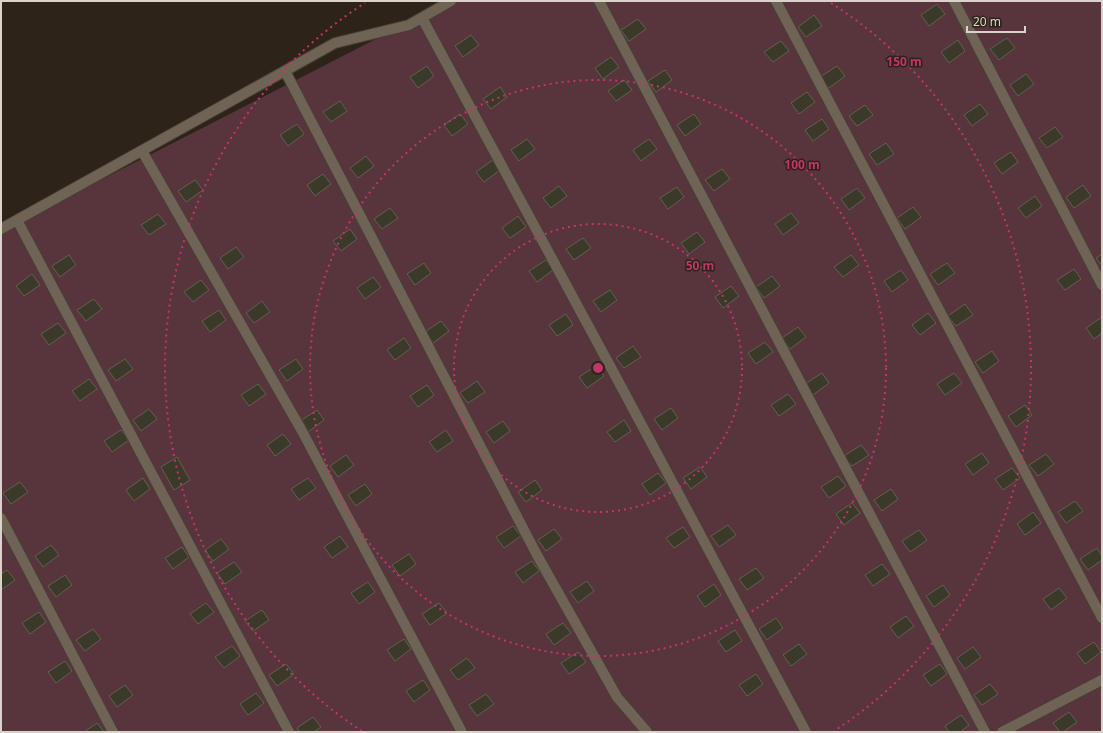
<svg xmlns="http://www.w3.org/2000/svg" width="1103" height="733" font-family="'Noto Sans',sans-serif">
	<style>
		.green { fill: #58343c }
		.building { fill: #3b392a; stroke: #636150 }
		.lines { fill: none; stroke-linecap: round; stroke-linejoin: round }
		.street-casing { stroke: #484037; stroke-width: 12 }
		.street { stroke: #6f6356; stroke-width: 10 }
		.ring { fill: none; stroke: #c6346c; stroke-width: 2; stroke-dasharray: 2 4 }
		.centre { fill: #c6346c; stroke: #2d2318; stroke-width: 2 }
		.ring-label { font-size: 12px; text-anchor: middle; font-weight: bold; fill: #c6346c; stroke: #2d2318; stroke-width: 3; stroke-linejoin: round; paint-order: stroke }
	</style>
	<rect width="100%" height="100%" fill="#2d2318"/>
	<path class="green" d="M450,1h652v731h-1101v-501z"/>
	<path class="building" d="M937,4l8,10 -16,12 -8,-11z
		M814,15l8,11 -16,11 -8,-10z
		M638,19l8,10 -17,12 -8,-11z
		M471,35l8,10 -16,12 -8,-11z
		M1007,38l8,10 -16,12 -9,-11z
		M958,40l7,11 -16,12 -8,-11z
		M781,41l8,10 -16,11 -9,-10z
		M611,57l8,10 -16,12 -8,-11z
		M427,66l7,10 -16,12 -8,-11z
		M837,66l8,10 -16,12 -9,-11z
		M665,70l7,10 -16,12 -8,-11z
		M1026,74l8,10 -16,12 -8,-11z
		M624,80l8,10 -16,11 -8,-10z
		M500,87l7,10 -16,12 -8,-10z
		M807,92l8,10 -16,12 -8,-11z
		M340,101l7,10 -16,11 -8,-10z
		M980,104l8,10 -16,12 -8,-11z
		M865,105l8,10 -16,11 -8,-10z
		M460,114l8,10 -16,12 -8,-11z
		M694,114l7,10 -16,12 -8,-11z
		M822,119l7,10 -16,12 -8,-11z
		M297,124l7,10 -16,12 -8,-11z
		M1055,127l8,10 -16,11 -8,-10z
		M527,139l8,10 -16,12 -8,-11z
		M649,139l8,10 -16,12 -8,-11z
		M886,143l8,11 -17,11 -8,-11z
		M1011,152l7,10 -16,12 -8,-11z
		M366,156l8,10 -16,12 -8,-10z
		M493,160l7,10 -16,12 -8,-10z
		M722,169l8,10 -16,12 -9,-11z
		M323,174l8,10 -16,12 -8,-11z
		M195,180l8,10 -17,12 -8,-11z
		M1083,185l8,11 -17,12 -8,-11z
		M559,186l8,10 -16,12 -8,-10z
		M677,187l7,10 -16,12 -8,-11z
		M857,188l8,10 -16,12 -8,-11z
		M1035,196l7,10 -16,12 -8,-10z
		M913,207l8,10 -16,12 -8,-11z
		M390,208l8,10 -16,11 -8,-10z
		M791,213l8,10 -16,12 -8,-11z
		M158,214l8,10 -17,11 -8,-10z
		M518,216l8,11 -16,11 -8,-10z
		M350,229l7,10 -16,12 -8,-10z
		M697,232l8,10 -16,12 -8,-11z
		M583,238l8,10 -17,12 -8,-11z
		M236,247l8,10 -16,12 -8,-11z
		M1102,254v11l-6,-7z
		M69,255l7,10 -16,12 -8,-11z
		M851,255l8,10 -16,12 -9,-10z
		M546,260l7,10 -16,12 -8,-11z
		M424,263l7,10 -16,12 -8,-11z
		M947,263l8,10 -17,12 -8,-11z
		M1074,269l7,10 -16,11 -8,-10z
		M901,270l7,10 -16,12 -8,-11z
		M32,274l8,11 -16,11 -8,-10z
		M772,276l8,10 -16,12 -8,-11z
		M373,277l8,10 -16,12 -8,-11z
		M201,280l8,10 -16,12 -9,-10z
		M731,286l8,10 -16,12 -8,-11z
		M610,290l7,10 -16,12 -8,-11z
		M94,299l8,10 -16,12 -9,-11z
		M262,301l8,11 -16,11 -8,-10z
		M965,304l8,11 -17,11 -8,-10z
		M219,310l7,10 -16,12 -8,-11z
		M928,313l8,10 -16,12 -8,-10z
		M566,314l7,11 -16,11 -8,-11z
		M1102,317v16l-8,6 -8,-11z
		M441,321l8,10 -16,12 -8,-11z
		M58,323l8,10 -17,12 -8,-11z
		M798,327l8,10 -16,12 -8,-11z
		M404,338l7,10 -16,12 -8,-10z
		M765,342l8,10 -17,12 -8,-11z
		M633,346l8,11 -17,11 -8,-10z
		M992,351l7,10 -16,12 -8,-11z
		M125,359l8,10 -17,12 -8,-11z
		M296,359l7,10 -16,12 -8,-11z
		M596,366l8,10 -17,12 -8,-11z
		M822,373l7,10 -16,12 -8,-11z
		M954,373l8,10 -17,12 -8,-11z
		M89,379l8,10 -17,12 -8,-10z
		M477,381l8,11 -17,11 -8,-10z
		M258,384l8,10 -17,12 -8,-11z
		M427,385l7,10 -16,12 -8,-11z
		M788,394l8,10 -17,12 -8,-11z
		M1025,405l7,10 -16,12 -8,-11z
		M671,408l7,10 -16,12 -8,-11z
		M149,409l8,10 -16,12 -8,-11z
		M317,410l7,10 -16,12 -8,-11z
		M624,420l7,11 -16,11 -8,-10z
		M503,421l7,10 -16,12 -8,-11z
		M121,430l8,10 -17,12 -8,-11z
		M446,430l7,11 -16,11 -8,-10z
		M283,434l8,10 -16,12 -8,-11z
		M861,445l8,10 -17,11 -8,-10z
		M982,453l7,10 -16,12 -8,-11z
		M1046,454l8,10 -16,12 -9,-11z
		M346,455l8,10 -16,12 -8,-11z
		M177,457l13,23 -16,10 -13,-23z
		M700,467l7,10 -16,12 -8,-11z
		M1012,468l8,10 -17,12 -8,-11z
		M658,473l8,10 -16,12 -8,-11z
		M838,476l8,10 -17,12 -8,-11z
		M143,478l7,11 -16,12 -8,-11z
		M308,478l8,10 -17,12 -8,-11z
		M535,480l7,10 -16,12 -8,-10z
		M20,482l8,10 -17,12 -8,-11z
		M365,484l7,10 -16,12 -8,-11z
		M891,489l7,10 -16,12 -8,-11z
		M1075,501l8,10 -17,12 -8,-11z
		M852,503l8,10 -16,12 -8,-11z
		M1033,512l8,11 -16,12 -8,-11z
		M728,525l8,10 -17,12 -8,-11z
		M513,526l8,10 -17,12 -8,-11z
		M683,527l7,10 -16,11 -8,-10z
		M554,529l8,10 -16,12 -8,-11z
		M919,530l8,10 -17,12 -8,-11z
		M340,536l8,11 -16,11 -8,-11z
		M221,539l8,10 -16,12 -8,-11z
		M51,545l8,10 -16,12 -8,-11z
		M182,547l7,10 -16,12 -8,-11z
		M1097,548l5,8v4l-14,10 -8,-11z
		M409,554l7,10 -16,12 -8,-11z
		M532,561l7,10 -16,12 -8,-11z
		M234,562l8,10 -17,12 -8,-11z
		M882,564l8,10 -17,12 -8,-11z
		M756,568l8,10 -17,12 -8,-11z
		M7,570l8,10 -14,10v-16z
		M65,575l7,10 -16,12 -8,-11z
		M587,581l7,10 -16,12 -8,-11z
		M368,582l7,10 -16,12 -8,-11z
		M714,584l7,11 -16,12 -8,-11z
		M943,585l7,10 -16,12 -8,-11z
		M1059,588l8,10 -16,12 -8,-11z
		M206,603l8,9 -16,12 -8,-10z
		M439,603l8,10 -17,12 -8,-11z
		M262,610l7,10 -16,11 -8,-10z
		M39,612l7,10 -16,12 -8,-11z
		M906,616l8,10 -16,12 -8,-11z
		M776,618l7,10 -16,12 -8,-11z
		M563,623l8,10 -17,12 -8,-11z
		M93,629l8,10 -16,12 -9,-11z
		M735,630l7,11 -16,11 -8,-11z
		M404,639l7,10 -16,12 -8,-11z
		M1094,642l7,10 -16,12 -8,-11z
		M799,644l8,10 -16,12 -8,-11z
		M232,646l8,10 -16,12 -9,-11z
		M973,647l8,10 -16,12 -8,-11z
		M578,652l8,10 -17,12 -8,-11z
		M467,658l8,10 -17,12 -8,-10z
		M65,661l7,10 -16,12 -8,-11z
		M286,664l8,10 -17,12 -8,-11z
		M940,664l7,10 -16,12 -8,-11z
		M756,674l7,10 -16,12 -8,-11z
		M423,680l7,10 -16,12 -8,-11z
		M990,684l8,10 -16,11 -8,-10z
		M125,685l8,10 -16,12 -8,-11z
		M256,693l8,10 -16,12 -8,-11z
		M486,694l8,10 -17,12 -8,-11z
		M1069,712l8,10 -14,10h-3l-7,-9z
		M961,715l8,10 -9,7h-11l-4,-6z
		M313,717l8,10 -7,5h-14l-3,-4z
		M97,723l7,9h-20z"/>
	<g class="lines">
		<defs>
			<path id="street" d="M599,1l386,731
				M776,1l326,617
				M954,1l148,284
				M422,18l194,359 190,355
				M285,71l252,484 80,142 30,35
				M142,151l160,280 160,301
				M17,220l272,512
				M1,229l334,-186 74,-18 42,-24
				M1,518l112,214
				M1002,732l100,-52"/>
		</defs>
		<use href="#street" class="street-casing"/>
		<use href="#street" class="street"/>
	</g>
	<g class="ring">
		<circle cx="598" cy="368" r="144"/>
		<circle cx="598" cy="368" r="288"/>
		<path d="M362 731A433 433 0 0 1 365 3M831 3A433 433 0 0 1 834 731"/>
	</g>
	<circle cx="598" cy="368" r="6" class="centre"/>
	<g class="ring-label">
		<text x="904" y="66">150 m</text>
		<text x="802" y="169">100 m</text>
		<text x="700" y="270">50 m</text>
	</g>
	<rect width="1103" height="733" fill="none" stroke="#dad3cc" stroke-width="4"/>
	<path d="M967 26v6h58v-6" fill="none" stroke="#dad3cc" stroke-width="2"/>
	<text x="973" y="26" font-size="12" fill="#dad3cc" stroke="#2d2318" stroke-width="3" paint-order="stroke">20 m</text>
</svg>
